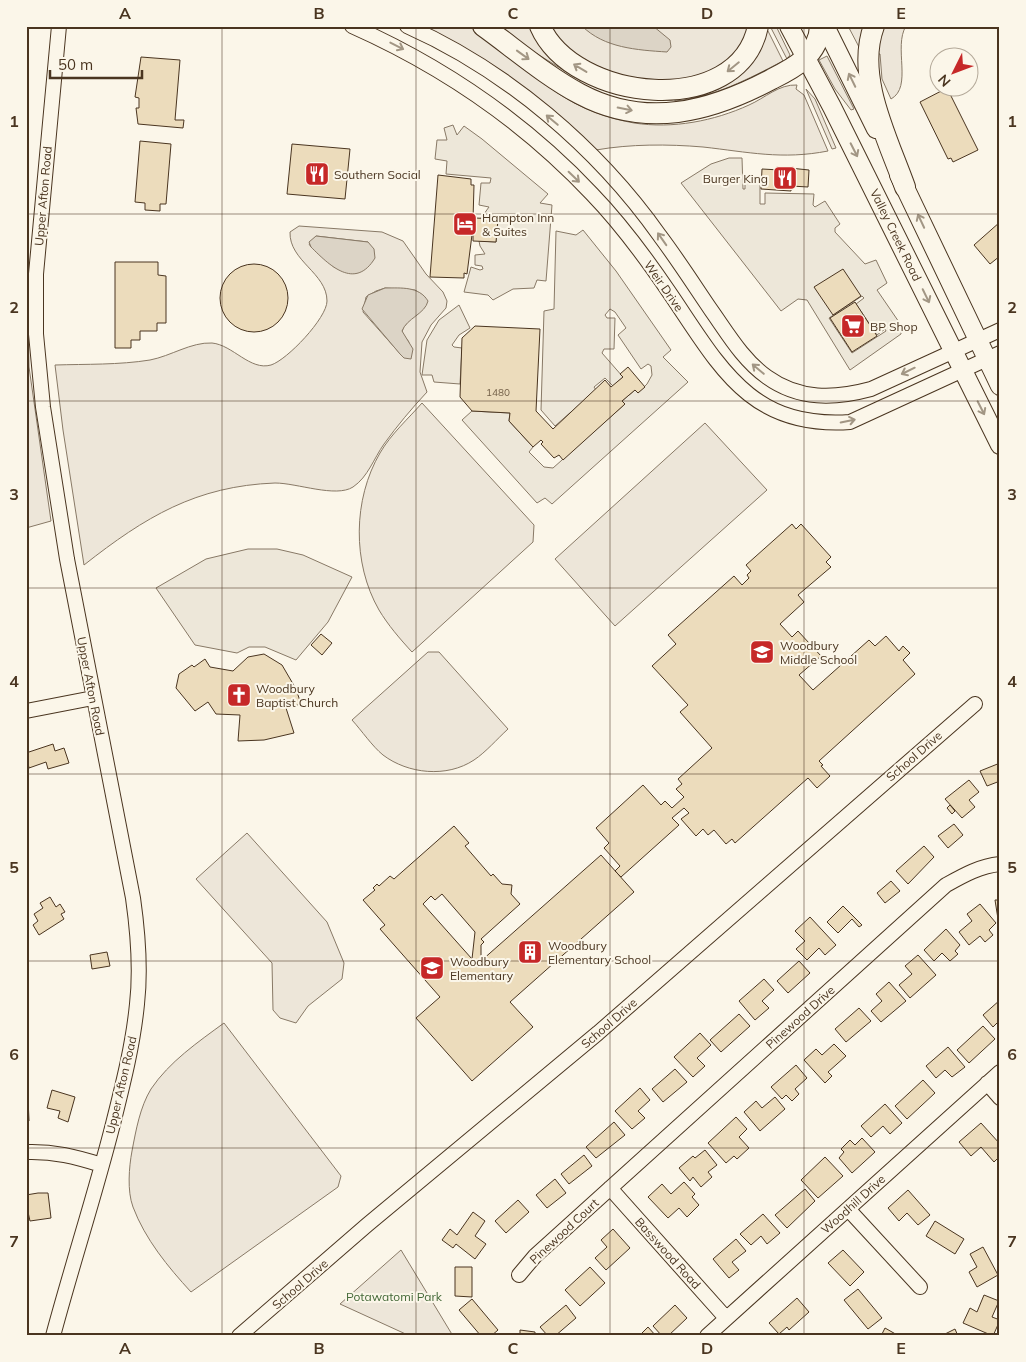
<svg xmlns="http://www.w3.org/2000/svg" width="1026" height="1362" font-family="Mulish,sans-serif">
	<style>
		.green { fill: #ede6d9; stroke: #887966; fill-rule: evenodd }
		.parking { fill: #ede7d9; stroke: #887966; fill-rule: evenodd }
		.water { fill: #dcd4c6; stroke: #887966 }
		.building { fill: #ecdcbc; stroke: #4a3520; fill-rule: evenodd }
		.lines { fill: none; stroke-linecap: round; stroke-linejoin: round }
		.minor-casing { stroke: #4a3520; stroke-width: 16 }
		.major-casing { stroke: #4a3520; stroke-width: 20 }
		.highway-casing { stroke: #4a3520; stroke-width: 22 }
		.minor { stroke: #fbf6e9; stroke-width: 14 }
		.major { stroke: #fbf6e9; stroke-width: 18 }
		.highway { stroke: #fbf6e9; stroke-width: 20 }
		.oneway { stroke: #a29684 }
		.grid { fill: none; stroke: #4a3520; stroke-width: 1; stroke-opacity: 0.55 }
		.labels { text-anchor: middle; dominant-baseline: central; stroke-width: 4; stroke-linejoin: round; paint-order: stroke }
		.number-label { font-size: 10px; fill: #725f47 }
		.poi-label { font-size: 12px; fill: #4a3520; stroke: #fbf6e9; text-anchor: start }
		.street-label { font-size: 12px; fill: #4a3520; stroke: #fbf6e9 }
		.park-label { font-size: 12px; fill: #436837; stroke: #fbf6e9 }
		.neatline { fill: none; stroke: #4a3520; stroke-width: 2 }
		.grid-label { font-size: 16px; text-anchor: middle; font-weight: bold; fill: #4a3520 }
	</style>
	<rect width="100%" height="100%" fill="#fbf6e9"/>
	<path class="green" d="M421,26c12,0 44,-3 53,1 19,9 36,27 51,40 32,30 65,48 109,56 39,6 80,-2 115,-18 16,-7 30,-21 48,-20l-1,4 8,6 24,56c-46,9 -80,1 -125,-4 -35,-3 -73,-3 -107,3l-17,-16z
		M492,26h40l50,53 -1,2z
		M549,26h196l5,2 -17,31 -39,20 -60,2 -61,-25z
		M770,26h6l14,29 -3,4z
		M848,26h18l-6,22 -1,-1z
		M881,26h25c-13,21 7,61 -15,73l-9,-20 -2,-25h-6z
		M767,29l16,32c-35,18 -68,36 -108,40v-5l16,-3z
		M827,56l27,53 -3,1 -16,-21 -16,-29z
		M806,89l9,10 21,49 -4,1z
		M299,226l83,6 21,9 23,33 17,18 4,9 -1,7 -15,17 -9,17 -2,30 7,20c-15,16 -30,34 -43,52 -10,14 -16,33 -31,43 -17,11 -56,-4 -78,-4 -79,3 -130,34 -191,82l-21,-135 -8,-65c31,-1 64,0 95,-5 21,-4 41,-18 62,-17 21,2 38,28 59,22 16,-5 56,-47 56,-64 0,-28 -38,-40 -37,-69zM316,236l52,6 -33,26 -24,-21 -2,-3zM385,288l30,2 11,8 -23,30 -1,5 7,9 -5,16 -41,-46 3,-15 10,-6z
		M27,276l2,91 22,154 -25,7z
		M422,403l112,122 -1,17 -121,110c-12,-13 -24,-27 -33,-42 -27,-47 -26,-111 1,-157 11,-19 28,-34 42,-50z
		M705,423l62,67 -152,136 -60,-67z
		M428,652h11l69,77c-11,10 -22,23 -34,31 -27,18 -66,14 -91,-5 -11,-9 -21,-24 -31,-35z
		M247,833l80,89 17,41 -2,16 -34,27 -12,17 -16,-5 -7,-8 -1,-47 -76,-84z
		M224,1023l117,153 -3,11 -147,105c-23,-25 -46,-53 -58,-85 -6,-16 -4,-40 -1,-56 4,-21 8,-44 19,-62 18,-27 47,-47 73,-66z
		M401,1250l52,86h-43l-70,-32z"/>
	<path class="parking" d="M453,125l4,10 7,-9 18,13 66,55 -8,9 12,2 -6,76 -9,-1 -3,8 -21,1 -20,11 -5,-5 -24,-3 7,-25 9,3 3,-1 -1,-3 -7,-1v-10l10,-1 -5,-8 -1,-5 17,1 2,-22 -17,-2 8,-11 -10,-2 2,-22h9l1,-5 -45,-4 1,-13 -12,-2 2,-19h10l-3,-12z
		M729,158h13l1,31h2v-12l15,1v26h5v-11l49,1 -1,11 2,2 10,-6 15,23 -5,4v4l30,32 11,-4 11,23 -10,7 24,35v9l-51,36 -43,-70 -9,-1 -17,12 -100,-128 30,-19zM862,296l2,2 -8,6 21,31 8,-6 1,2 -34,22 -23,-35z
		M583,230l33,41 55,79 -8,7 25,25 -136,122 -7,-6 -8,5 -75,-83 10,-9 38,2 -1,8 24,26 -4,5 15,15 9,1 72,-64 -3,-3 13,-11 3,3 9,-9 5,-9 -1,-9 -3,-2 -7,5 -23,-34 8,-7 -11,-16 -5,-3 -5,6 2,3h8l-1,31h-10l-2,4 21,24 -10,9 -8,-8 -11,9 2,3 -41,36 -14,-16 3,-99 10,-2 2,-78 20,4z
		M459,305l11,23 -11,7 -7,10 2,2 8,1 -2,36 -26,-2 -2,-7h-10l5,-35 12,-20z
		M248,549h29l26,6 49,22 -24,45 -32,38 -31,-13h-16l-12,6 -42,-8 -39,-57 50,-29z"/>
	<path class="water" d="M582,26h71l17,14 1,7 -4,5c-30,-2 -63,-4 -85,-26z
		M316,236l52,6 6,7 1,9c-20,33 -46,7 -64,-11l-2,-5z
		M385,288c16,0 34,-2 43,13 -3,13 -21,17 -26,30l11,18 -2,10 -7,-1 -4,-4 -38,-45 6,-14z"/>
	<path class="building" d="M141,57l39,3 -5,60h9l-1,8 -45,-4 -2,-16h3v-10l-4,-1z
		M947,88l31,62 -25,12 -2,-4 -3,1 -28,-57z
		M140,141l31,3 -5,60h-6v7l-15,-1v-7l-10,-1z
		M292,144l58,5 -5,50 -58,-5z
		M780,167l29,3 -1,17 -17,-1v5l-30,-2 1,-20 18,1z
		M438,175l33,4v6h3l-1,35 2,-2 23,1 -2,23 -23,-1v-14l-6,47 -3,-1v5l-34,-1z
		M1000,222v34l-10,8 -16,-19z
		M115,262h43v13l8,1v47h-9v8h-17v9h-9v8h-16z
		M220 298a34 34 0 1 1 68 0a34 34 0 1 1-68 0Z
		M843,269l18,27 -28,19 -19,-28z
		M855,302l22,34 -25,16 -22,-34z
		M475,326l65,3 -4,82 17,18 52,-49 6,7 12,-10 -3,-3 8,-7 17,20 -7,6 -3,-3 -13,11 3,3 -62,56 -4,-5 -5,3 -13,-14 2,-2 -2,-2 -8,7 -24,-26 1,-8 -38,-2 -12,-14 2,-59z
		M792,524l4,5 5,-5 30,33 -5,5 5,5 -33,28 6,7 -24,22 12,13 6,-6 23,25 -22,19 14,15 56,-50 6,6 11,-10 13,15 4,-5 7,7 -7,7 12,14 -96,87 4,4 -2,1 9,10 -13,12 -9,-10 -73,65 -3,-4 -6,5 -12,-14 -6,5 -5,-6 -7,7 -15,-17 8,-6 -5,-5 -12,10 7,7 -58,52 -6,-6 5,-5 -16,-18 5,-5 -13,-15 47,-43 18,20 4,-4 7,7 12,-11 -8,-8 6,-5 -4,-5 34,-31 -32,-36 8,-7 -36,-39 24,-22 -8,-9 66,-59 8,9 7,-7 -2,-3 4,-4 -5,-6z
		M321,634l11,9 -10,12 -11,-10z
		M264,654l18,11 14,24 5,15 -15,4 8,25 -30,7 -26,1 2,-26 -24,-1 -8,-12 -13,9 -19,-23 3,-14 13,-9 2,2 11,-8 5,8 23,4 15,-14z
		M53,744l2,7 9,-3 5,15 -21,6 -2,-7 -17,6 -3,-15z
		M1000,763v18l-13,5 -7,-15z
		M969,780l10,12 -10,8 6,7 -13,11 -17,-19z
		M950,805l5,6 -3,3 -5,-6z
		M954,824l9,11 -15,13 -10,-12z
		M454,826l15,17 -4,3 26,30 2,-2 9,10 10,1 -1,9 9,10 -39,35 3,3 -3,3v16l120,-106 33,37 -124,110 23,25 -61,54 -56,-63 24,-21 -60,-68 5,-4 -22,-25 12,-10 -2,-2 4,-4 2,2 11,-10 4,3zM442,894l33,38 -3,27 -49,-55 8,-8 4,4z
		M924,846l10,11 -26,27 -12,-13z
		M891,881l9,10 -15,12 -8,-10z
		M50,897l6,10 4,-3 5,8 -4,2 3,5 -25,16 -6,-10 5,-4 -4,-7 9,-6 -3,-5z
		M995,900h5v18l-2,1z
		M980,904l16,19 -7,7 4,5 -8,7 -5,-6 -11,9 -10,-13 13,-11 -5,-7z
		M843,906l19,19 -3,2 -7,-8 -14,14 -11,-11z
		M810,917l26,28 -11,10 -6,-7 -12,12 -11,-11 9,-8 -10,-10z
		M946,929l14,16 -5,6 3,3 -8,7 -8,-8 -8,8 -10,-11z
		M107,952l3,14 -18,3 -2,-14z
		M918,955l18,20 -26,23 -11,-13 13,-11 -7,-8z
		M799,961l11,12 -22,20 -11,-12z
		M764,979l10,11 -12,11 7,7 -14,12 -16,-19z
		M889,982l17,19 -25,21 -10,-11 11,-10 -6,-7z
		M1000,1000v20l-7,7 -10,-12z
		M859,1008l12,13 -25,21 -11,-13z
		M739,1014l11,12 -29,26 -11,-12z
		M983,1026l12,13 -26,24 -12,-13z
		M700,1033l11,12 -14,13 8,8 -12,11 -19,-20z
		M834,1044l12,12 -18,16 4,4 -7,7 -21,-23 12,-11 6,6z
		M948,1047l17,20 -13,10 -7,-7 -9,8 -10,-12z
		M796,1065l11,13 -12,11 4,5 -7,7 -6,-6 -4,4 -11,-12z
		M675,1069l12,13 -24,20 -11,-13z
		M923,1080l12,13 -28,26 -12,-13z
		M640,1088l10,12 -12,11 7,7 -13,11 -17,-18z
		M52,1090l23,7 -7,25 -10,-4 2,-7 -13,-3z
		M775,1097l10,12 -25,22 -16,-19 12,-11 6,7z
		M26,1098h2l1,23h-3z
		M885,1104l17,19 -12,11 -7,-8 -12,11 -10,-11z
		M736,1117l11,12 -8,8 10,11 -12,11 -3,-3 -8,7 -18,-20z
		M614,1122l11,13 -29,23 -10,-11z
		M981,1123l19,21v12l-6,6 -13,-15 -10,9 -12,-14z
		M862,1138l13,14 -23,21 -13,-15 5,-6 -3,-3 9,-9 5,5z
		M705,1150l12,15 -9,7 4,5 -11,10 -8,-10 -3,4 -11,-13 14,-12 2,2z
		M584,1155l8,11 -23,18 -8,-10z
		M825,1157l18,19 -25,22 -17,-18z
		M555,1179l11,14 -19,15 -11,-13z
		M684,1182l11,12 -3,3 7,8 -12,12 -8,-9 -11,10 -20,-21 14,-13 9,10z
		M805,1189l10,12 -28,27 -12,-13z
		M908,1190l22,25 -12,10 -11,-12 -8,8 -11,-13z
		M38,1193h10l3,25 -21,3 -2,-9h-2v-17z
		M518,1200l11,12 -23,21 -11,-12z
		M473,1212l12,9 -10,15 11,8 -11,15 -19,-15 -3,4 -11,-8 8,-11 7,6z
		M763,1214l17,19 -13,11 -6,-8 -10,9 -11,-11z
		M935,1221l29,18 -9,15 -29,-18z
		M613,1229l17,19 -24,22 -11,-12 12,-11 -6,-7z
		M736,1239l10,12 -14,11 7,8 -10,8 -16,-19z
		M983,1247l15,28 -21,12 -8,-15 8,-5 -7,-13z
		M843,1250l21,22 -14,14 -22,-23z
		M455,1267h17v30l-17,-1z
		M590,1267l15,16 -25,23 -15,-16z
		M858,1289l24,29 -14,11 -24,-29z
		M984,1295l15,6 -7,16 8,3 -7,16 -30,-13 7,-15 7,4z
		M797,1298l12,14 -20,18 -2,-3 -8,7 -10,-11z
		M472,1299l26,31 -7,6h-10l-22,-26z
		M566,1305l10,13 -21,18h-7l-8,-9z
		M675,1305l12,13 -19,18h-6l-9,-10z
		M648,1327l8,9h-17z
		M885,1328l14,8h-18z
		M955,1329l3,7h-17z
		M520,1330l15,2v4h-15z"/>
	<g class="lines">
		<defs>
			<path id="minor" d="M352,26c90,40 173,97 240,168 29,30 54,64 77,98 50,73 80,137 181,130l150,-69
				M407,26c99,44 190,121 253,210 18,24 34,49 51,74 17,24 32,50 56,67 32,23 67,22 104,12l129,-59
				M26,711l67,-13
				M987,1083l13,15
				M26,1152c28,-1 50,5 76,13
				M610,1188l116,130
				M848,1209l72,78
				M519,1275l16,-19 411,-371c18,-10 34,-19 54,-21
				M53,1336c19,-71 42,-141 60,-212 10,-40 20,-79 24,-120 4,-35 1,-71 -4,-106l-66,-339 -24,-152 -7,-73v-60l23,-248
				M239,1336l128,-111 231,-192 377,-329
				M707,1336l293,-264"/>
			<path id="major" d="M789,26l43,81 168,338
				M825,26l51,103
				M899,175l101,211"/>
			<path id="highway" d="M483,26c32,23 63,50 97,68 66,35 130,18 192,-15 22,-11 47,-24 48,-53
				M540,26c33,76 199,94 218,0
				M874,26c-19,51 14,113 31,161"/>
		</defs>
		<use href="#minor" class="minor-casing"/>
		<use href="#major" class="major-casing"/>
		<use href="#highway" class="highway-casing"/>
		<use href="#minor" class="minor"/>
		<use href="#major" class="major"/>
		<use href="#highway" class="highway"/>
	</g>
	<defs><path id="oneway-shaft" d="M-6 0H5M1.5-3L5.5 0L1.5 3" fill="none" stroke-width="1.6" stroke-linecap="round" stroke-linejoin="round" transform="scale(1.25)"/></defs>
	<g class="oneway">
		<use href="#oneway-shaft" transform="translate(397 46) rotate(27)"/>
		<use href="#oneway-shaft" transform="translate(523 55) rotate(36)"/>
		<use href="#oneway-shaft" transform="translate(733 67) rotate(141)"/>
		<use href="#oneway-shaft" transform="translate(580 68) rotate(-149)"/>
		<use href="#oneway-shaft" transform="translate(852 80) rotate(-116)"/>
		<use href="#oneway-shaft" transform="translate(625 109) rotate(11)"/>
		<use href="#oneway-shaft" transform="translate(552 120) rotate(-140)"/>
		<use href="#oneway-shaft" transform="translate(854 150) rotate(63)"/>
		<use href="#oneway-shaft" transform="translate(574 177) rotate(44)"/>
		<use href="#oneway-shaft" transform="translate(921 221) rotate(-115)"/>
		<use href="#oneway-shaft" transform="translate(662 239) rotate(-125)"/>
		<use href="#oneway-shaft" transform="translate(926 296) rotate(64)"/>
		<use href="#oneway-shaft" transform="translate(758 369) rotate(-140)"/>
		<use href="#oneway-shaft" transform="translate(908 371) rotate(154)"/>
		<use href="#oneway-shaft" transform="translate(981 408) rotate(63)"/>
		<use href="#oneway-shaft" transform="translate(848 421) rotate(-12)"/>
	</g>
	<path class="grid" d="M222,26v1310M416,26v1310M610,26v1310M804,26v1310M26,214h974M26,401h974M26,588h974M26,774h974M26,961h974M26,1148h974"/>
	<defs>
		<symbol id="restaurant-square" viewBox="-11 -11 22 22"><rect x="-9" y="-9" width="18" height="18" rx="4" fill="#c62828" stroke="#fbf6e9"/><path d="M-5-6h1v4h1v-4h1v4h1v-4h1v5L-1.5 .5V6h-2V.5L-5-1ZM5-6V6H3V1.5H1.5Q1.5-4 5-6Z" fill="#fff"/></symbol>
		<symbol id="hotel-square" viewBox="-11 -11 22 22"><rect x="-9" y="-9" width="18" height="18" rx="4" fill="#c62828" stroke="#fbf6e9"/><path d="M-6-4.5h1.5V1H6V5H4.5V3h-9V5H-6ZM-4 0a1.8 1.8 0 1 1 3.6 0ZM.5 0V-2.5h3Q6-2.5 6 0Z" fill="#fff"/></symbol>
		<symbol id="supermarket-square" viewBox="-11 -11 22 22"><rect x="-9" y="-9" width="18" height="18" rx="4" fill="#c62828" stroke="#fbf6e9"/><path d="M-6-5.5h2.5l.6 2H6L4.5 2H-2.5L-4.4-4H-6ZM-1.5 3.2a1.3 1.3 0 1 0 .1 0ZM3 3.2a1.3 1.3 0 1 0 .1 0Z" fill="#fff"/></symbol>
		<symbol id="school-square" viewBox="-11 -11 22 22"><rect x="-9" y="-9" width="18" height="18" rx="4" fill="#c62828" stroke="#fbf6e9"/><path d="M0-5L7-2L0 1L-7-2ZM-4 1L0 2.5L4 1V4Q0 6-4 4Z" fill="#fff"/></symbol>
		<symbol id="church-square" viewBox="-11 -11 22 22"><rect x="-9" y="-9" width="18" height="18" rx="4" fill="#c62828" stroke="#fbf6e9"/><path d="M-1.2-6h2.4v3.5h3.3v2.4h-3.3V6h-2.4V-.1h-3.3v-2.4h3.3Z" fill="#fff"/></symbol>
		<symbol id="building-square" viewBox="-11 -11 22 22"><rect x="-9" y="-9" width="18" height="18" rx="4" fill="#c62828" stroke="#fbf6e9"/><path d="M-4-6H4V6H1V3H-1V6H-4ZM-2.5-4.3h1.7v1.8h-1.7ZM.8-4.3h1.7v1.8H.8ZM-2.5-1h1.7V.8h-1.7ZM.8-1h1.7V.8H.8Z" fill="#fff"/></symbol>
	</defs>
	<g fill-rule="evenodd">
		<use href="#restaurant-square" x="303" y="160" width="28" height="28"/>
		<use href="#restaurant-square" x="771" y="164" width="28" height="28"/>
		<use href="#hotel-square" x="451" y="210" width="28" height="28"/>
		<use href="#supermarket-square" x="839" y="312" width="28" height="28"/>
		<use href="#school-square" x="748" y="638" width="28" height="28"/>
		<use href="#church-square" x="225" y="681" width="28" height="28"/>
		<use href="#building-square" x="516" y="938" width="28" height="28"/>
		<use href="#school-square" x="418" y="954" width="28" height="28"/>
	</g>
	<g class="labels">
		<g class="number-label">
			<text x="498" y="392">1480</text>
		</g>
		<g class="poi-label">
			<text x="334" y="174">Southern Social</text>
			<text x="768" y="178" text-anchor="end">Burger King</text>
			<text x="482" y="217">Hampton Inn<tspan x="482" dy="14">&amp; Suites</tspan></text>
			<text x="870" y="326">BP Shop</text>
			<text x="780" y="645">Woodbury<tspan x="780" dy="14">Middle School</tspan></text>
			<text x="256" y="688">Woodbury<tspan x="256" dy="14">Baptist Church</tspan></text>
			<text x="548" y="945">Woodbury<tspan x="548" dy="14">Elementary School</tspan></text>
			<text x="450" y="961">Woodbury<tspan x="450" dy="14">Elementary</tspan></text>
		</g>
		<g class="street-label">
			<text transform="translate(43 196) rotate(-85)">Upper Afton Road</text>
			<text transform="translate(896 235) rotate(64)">Valley Creek Road</text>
			<text transform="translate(664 286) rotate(55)">Weir Drive</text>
			<text transform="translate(91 686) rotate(79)">Upper Afton Road</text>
			<text transform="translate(914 756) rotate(-41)">School Drive</text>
			<text transform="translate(800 1017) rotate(-42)">Pinewood Drive</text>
			<text transform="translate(609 1023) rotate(-41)">School Drive</text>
			<text transform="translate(121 1085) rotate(-77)">Upper Afton Road</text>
			<text transform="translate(853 1204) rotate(-42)">Woodhill Drive</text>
			<text transform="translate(564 1231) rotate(-43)">Pinewood Court</text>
			<text transform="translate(668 1253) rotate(48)">Basswood Road</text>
			<text transform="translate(300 1284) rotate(-41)">School Drive</text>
		</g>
		<g class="park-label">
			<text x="394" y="1296">Potawatomi Park</text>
		</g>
	</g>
	<rect width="1026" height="1362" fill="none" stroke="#fbf6e9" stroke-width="55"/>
	<g transform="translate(954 72) rotate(228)"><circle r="24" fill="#fbf6e9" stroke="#b4a999"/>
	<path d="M0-4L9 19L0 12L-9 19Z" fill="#c62828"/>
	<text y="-8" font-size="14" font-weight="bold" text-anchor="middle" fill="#4a3520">N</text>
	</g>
	<path d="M50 70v8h92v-8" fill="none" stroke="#4a3520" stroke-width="2.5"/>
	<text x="58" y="70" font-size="15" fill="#4a3520" stroke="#fbf6e9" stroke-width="4" paint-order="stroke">50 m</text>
	<rect x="28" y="28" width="970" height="1306" class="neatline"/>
	<g class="grid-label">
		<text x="125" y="19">A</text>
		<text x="319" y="19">B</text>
		<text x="513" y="19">C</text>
		<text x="707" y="19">D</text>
		<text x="901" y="19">E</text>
		<text x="14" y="127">1</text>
		<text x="1012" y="127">1</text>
		<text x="14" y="313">2</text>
		<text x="1012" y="313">2</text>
		<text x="14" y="500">3</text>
		<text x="1012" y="500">3</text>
		<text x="14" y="687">4</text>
		<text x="1012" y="687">4</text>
		<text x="14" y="873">5</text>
		<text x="1012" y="873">5</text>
		<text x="14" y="1060">6</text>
		<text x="1012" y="1060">6</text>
		<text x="14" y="1247">7</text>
		<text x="1012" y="1247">7</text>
		<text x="125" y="1354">A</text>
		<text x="319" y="1354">B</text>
		<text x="513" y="1354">C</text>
		<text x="707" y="1354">D</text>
		<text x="901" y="1354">E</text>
	</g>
</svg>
